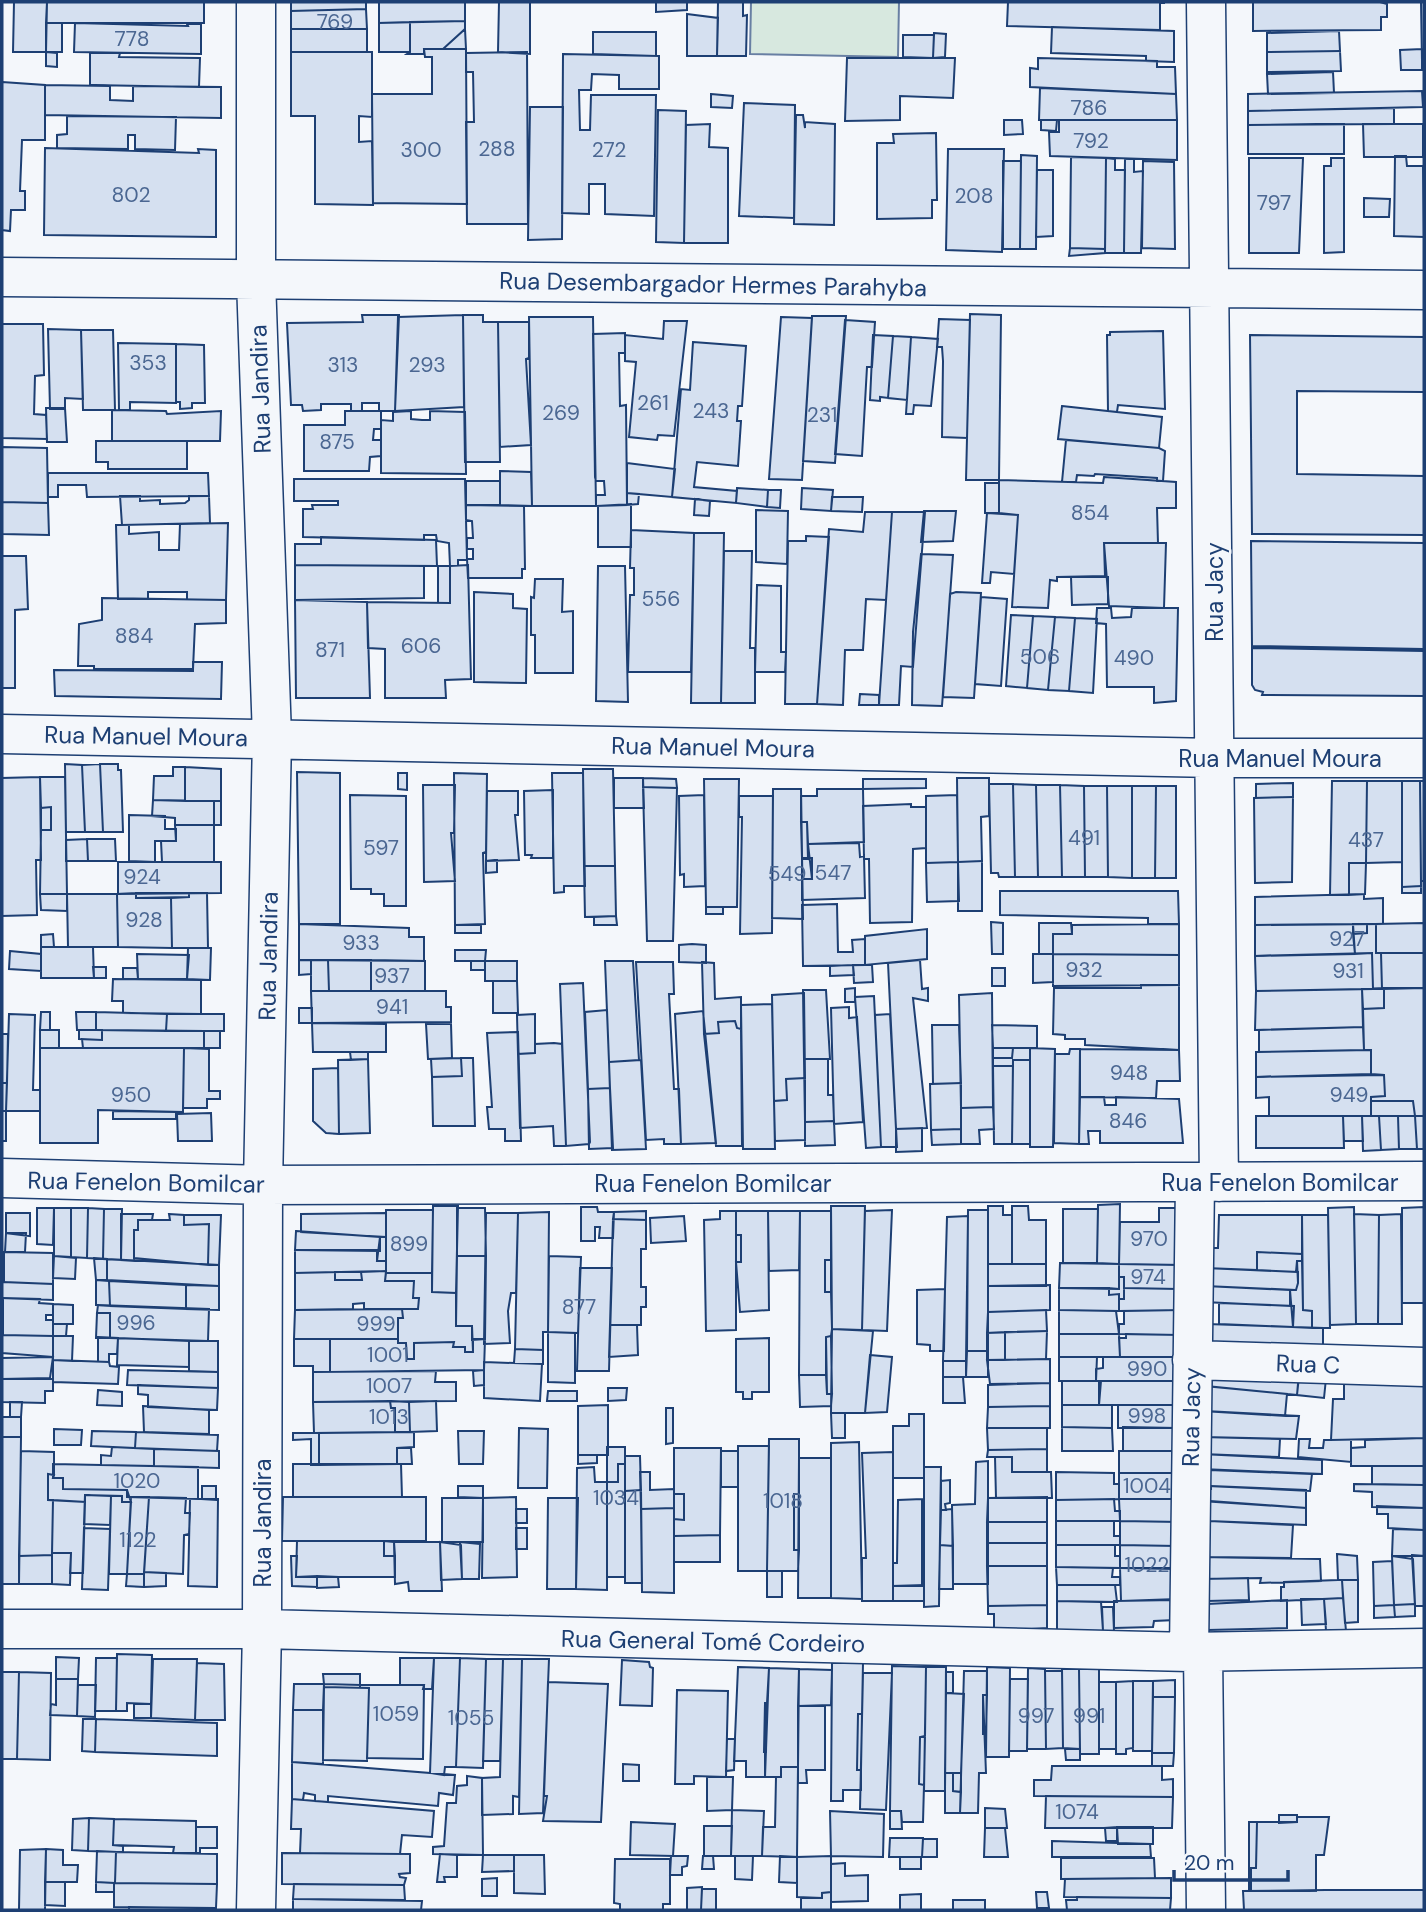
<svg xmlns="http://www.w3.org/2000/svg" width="1426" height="1912" font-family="'DM Sans',sans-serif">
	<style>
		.green { fill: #d7e8df; stroke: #687fa3; stroke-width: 2 }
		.building { fill: #d5e0f0; stroke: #1d3f73; stroke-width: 2 }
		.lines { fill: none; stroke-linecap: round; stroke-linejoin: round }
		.minor-casing { stroke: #1d3f73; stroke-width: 41 }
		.minor { stroke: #f4f7fb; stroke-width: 38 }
		.labels { text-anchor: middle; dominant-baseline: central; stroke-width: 5; stroke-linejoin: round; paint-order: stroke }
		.number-label { font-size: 21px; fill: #4b6792 }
		.street-label { font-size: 24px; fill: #1d3f73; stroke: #f4f7fb }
	</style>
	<rect width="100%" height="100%" fill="#f4f7fb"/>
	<path class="green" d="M751,2h148l-1,55 -148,-3z"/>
	<path class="building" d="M14,2h33l-1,50h-33z
		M47,2h157v21h-158z
		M291,2h75v7l-75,2z
		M379,2h86v19l-86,2z
		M499,2h31v52l-32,-2z
		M656,2h31v8l-31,2z
		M718,2h25v14l4,-1 -1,41h-29z
		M1008,2h156v1h-4v27l-153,-4z
		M1253,2h127l7,2v13h-6v13l-128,1z
		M1421,2h3v59h-2z
		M366,9l1,20h-76v-18z
		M687,14l31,4 -1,38h-30z
		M465,21v8l-22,20h-19v5h-17l3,-2v-30z
		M410,22v30h-31v-29z
		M46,23h16v29h-16z
		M75,23l113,3 -1,-2h14v30l-127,-2z
		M1052,27l122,4v31l-28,-1v-5l-95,-3z
		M291,29h76v23h-76z
		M465,29l1,20h-23z
		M1339,31l1,20 -73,1v-19z
		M593,32h63v24l-63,-2z
		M934,33l12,1 -1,23 -12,1z
		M903,35h31l-1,23 -30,-1z
		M424,49h42l1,155 -94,-1 -1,-109h60v-37h-7z
		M1422,49v21h-21l-1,-20z
		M1340,51l1,20 -74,1v-20z
		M46,52l11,1v14l-11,-1z
		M291,52h81v65l-13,-1v26l13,-1 1,64 -58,-1v-88h-24z
		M527,52l1,172h-61l-1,-102h8l-1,-50h-7v-19z
		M90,53h30l-1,4 81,1 -1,29 -109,-2z
		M563,54l96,2v33h-40v-14l-27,-1 -1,16h-12l1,40h10l1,-35h65l-2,121 -49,-2v-30h-16v30l-27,-1z
		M847,58h108l-2,40 -53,-2v24l-55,1z
		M1038,58l119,3v6h18l1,27 -146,-7v-19l8,1z
		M1333,72l1,21 -66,1 -1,-20z
		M2,82l43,3v55h-23l-2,51h5v19h-14l-1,21 -8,-1z
		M45,85l65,1v14l23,1v-15l88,1v31l-176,-3z
		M1040,88l136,6 1,26h-138z
		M1422,91l1,16 -175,4v-17z
		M711,94l22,2 -1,12 -21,-1z
		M744,103l51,2 -1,113 -55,-2z
		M530,107h33l-1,132 -34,1z
		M1394,108v16l-146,1v-14z
		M658,110l28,1 -2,132 -28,-1z
		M796,115h7l2,13v-6l30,2 -1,101 -40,-1z
		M67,116l109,1 -1,33 -40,-1v-14h-7v14l-71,-1v-13l10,-1z
		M1004,120h18l1,14 -19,1z
		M1041,120h16l-1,11 -15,-1z
		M1059,120h118v40l-127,-4 -1,-24h10z
		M710,124l-1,23 19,1v95h-44l2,-118z
		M1344,124v30h-96v-29z
		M1363,124h60v33h-59z
		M936,133l1,67h-5v18l-55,1v-76h17l-1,-9z
		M45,148l154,5 -1,-4 18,1v87l-172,-2z
		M948,149h56l-2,103 -56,-2z
		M1021,155l16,1 -1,93h-16z
		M1395,156h11l1,10h16l1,71 -30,-1z
		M1071,157l35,1 -1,91 -35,-1z
		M1106,158l9,1v11h10l-1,83h-19z
		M1249,158h54l-4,95h-50z
		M1331,158h13v94l-20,1v-87h7z
		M1125,159h9v13l9,-1 -2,82h-17z
		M1003,161h18l-1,88h-17z
		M1143,161l31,1 1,87 -33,-1z
		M1037,170h16v66l-17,1z
		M1364,198l26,1 -1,18h-25z
		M1070,248l35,1v4l-36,3z
		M970,314l31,1 -2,165h-33z
		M362,315h37l-4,96h-16v-8h-17v8h-11v-7h-30v6l-18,1 -1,-6h-11l-4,-82 76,-1z
		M463,315l1,92 -69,4 3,-94z
		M463,315h20v7h15l2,140h-35z
		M812,316h34l-11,147 -32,-2z
		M529,317h64l3,189h-64z
		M781,317l31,1 -10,162 -33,-1z
		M939,319l31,1 -3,118 -25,-1 1,-76 -1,-14h-5z
		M845,320l30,2 -3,45h-5l-5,89 -27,-2z
		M664,321h23l-13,115 -16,-1 -1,5 -28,-3 7,-75 -11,-1v-26l38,4z
		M498,322h31v36l-3,1 5,86 -31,2z
		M2,324h41l1,51 -9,1 -1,38 12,1 1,24 -45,-1z
		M48,329l33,1 2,69 -18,-1v11h-15z
		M81,330h32l2,80h-32z
		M1163,331l2,78 -47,-4 -1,7 -9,-1 -1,-76h3v-3z
		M625,333v20h-6l1,53 6,-1 1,100 -31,1v-11h9l-1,-14h-8l-1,-4 -2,-143z
		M873,335l20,1 -5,62 -8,-1v4l-10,-1z
		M1250,335l174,2v55l-127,-1v83l127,2v59l-172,-1z
		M893,336l18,1 -4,63 -19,-2z
		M911,337l27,2 -7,67 -17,-1 -1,9h-7z
		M693,342l53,4 -4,60h-4l-1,15h4l-3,45 -41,-4 -3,25 43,4 -1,12 -64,-6 9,-108 9,1z
		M118,343l58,1v59l-46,-1v8h-11z
		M176,344l28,1 1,58h-13v5l-12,1v-7h-4z
		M1062,406l100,11 -3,31 -101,-9z
		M46,408h19l2,34h-20z
		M112,410l54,1 1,3 54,-3 -1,30h-108z
		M345,411h36v18h-7l-1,11h8v16l-11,1 -1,14h-65v-46h41z
		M411,411v8l11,1h8v-9l35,1 1,62 -85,-1v-53l12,1v-9z
		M1066,440l93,8 6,3 -2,30h-6v-3l-62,-4 -1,2 -17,-1 -1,7h-14z
		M96,441h91v28h-79v-7h-12z
		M2,447l45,1 1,55 -46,-1z
		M627,463l48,6 -3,28 -45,-4z
		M500,471l31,1 1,34 -32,-1z
		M48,473h160l1,23 -122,1 -1,-12h-28v12h-10z
		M1104,477l72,5v26h-19l1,35h-54l1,33 -48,1v4l-7,-1 -2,28 -36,-1 6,-92 -19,-2v-33l104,3z
		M294,479h171l2,81h-9v6h-8l-1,-23 -12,-2 -1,-6h-12v5l-121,-3v-28h10l-1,-4h26v-4h-44z
		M466,481h34v24h-34z
		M985,483h14v30h-14z
		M737,488l31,2 -1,17 -31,-4z
		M802,488l31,2 -2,21 -30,-2z
		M768,490h13l-1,18 -13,-1z
		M627,493l12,1 -1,10 -11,1z
		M120,496h20v5l20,-1v4l25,-1 4,-3v-4h20l1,27 -88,2z
		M832,497h31l-1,15 -31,-1z
		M695,499l15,2 -1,15 -15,-1z
		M2,502l46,1 1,32 -47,-1z
		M631,504v43h-33v-41z
		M466,505l58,1 1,63h-3v9h-54l-1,-19h6v-10h-6v-11h6l-1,-17 -6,-1z
		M756,510l32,1 -1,53 -31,-2z
		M924,511h32l-3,30 -32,1z
		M865,512h27l-6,88 -20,-1 -3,51h-18l-2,55 -26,-1 12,-175 34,3z
		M892,512h33l-12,155 -12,-1 -2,39h-20z
		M987,513l31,2 -4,59 -23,-2 -1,11h-8z
		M228,523l-2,77h-39v-8h-39v7h-30l-2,-74h13v9l30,-2v18h20l1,-26z
		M631,530l63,3 -3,139h-63l2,-77h4v-27h-4z
		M694,533h30l-3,170h-30z
		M806,536l23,1 -12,167h-32l3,-163h18z
		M321,537l115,3 1,26 -142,-1v-21h26z
		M1251,541l173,2v106l-172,-3z
		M1104,543h62l-2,65 -55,-2z
		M724,551h28l-2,97h5v55h-34z
		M921,554l32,1 -11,151 -30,-1 1,-73z
		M2,556h24l2,53 -13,1v78h-13z
		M295,565l129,1v32l-129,2z
		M468,565l3,114 -26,1 1,18h-61v-49l-17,-1 -1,-46 83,1v-37z
		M438,566h12v37h-12z
		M598,566h27l3,136 -32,-1z
		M1071,577h37v27l-36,1z
		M535,579h28l-1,33 11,-1v62h-38v-38h-4v-38l3,1z
		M757,585l24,1v66h5l-1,20h-30z
		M474,592l39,2v14l14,1 -1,74 -52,-1z
		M956,592l25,1 -7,105 -31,-1 7,-103z
		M981,597l26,2 -6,87 -26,-2z
		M102,598l124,2v23l-31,1 -2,45h-99v-3h-16l1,-42 23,-4z
		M295,600l72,2 3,96h-74z
		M1097,608h14l1,10 19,-1 1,-9h46l-2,93 -22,2v-16h-47l-1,-63 -10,-1z
		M1011,615l22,1 -6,72 -21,-2z
		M1033,616l22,1 -7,73 -21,-2z
		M1055,617l20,1 -6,73 -21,-1z
		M1075,618l22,1 -4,74 -24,-2z
		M1252,648l172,3v45l-162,-1 1,-3 -8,-2 -3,-5z
		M193,662h29l-1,37 -166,-3 -1,-26 139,1z
		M860,694l19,1v10h-20z
		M65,764l17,1 3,67h-19z
		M100,764h18v6h3l2,62h-20z
		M100,764l3,68h-18l-3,-67z
		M173,767h12v34l-32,-1 1,-24h19z
		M185,767l36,2v32h-36z
		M583,769h30l2,97h-31z
		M297,772l43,1v151h-41z
		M398,773h9v17l-9,-1z
		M454,773l33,1 -1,78 -3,1 2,71 -30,1z
		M552,773h31l2,113h-21v6l-10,1z
		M40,777l1,83h-5l1,55 -35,1v-138z
		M40,777h25l2,117h-27l1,-64h10v-23l-10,1z
		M614,778h29l1,30h-30z
		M643,778l33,1 1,9 -34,-1z
		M957,778h32v38l-8,1 1,44 -24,1z
		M704,779h35l-2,128h-31z
		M863,779h63v9l-63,1z
		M1332,781h35l-1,82h-17v32h-19z
		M1367,781h35v81l-36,1z
		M1402,781h18l1,105 -19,1z
		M1420,781h4v100h-3z
		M1293,783v14l-37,1v-14z
		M989,784h24l2,93h-16l-1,-4h-7z
		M1013,784l23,1 2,92h-23z
		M423,785h32l-1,48h-3l4,48 -31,1z
		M1036,785h24l2,92h-24z
		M1060,785l24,1 1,91h-23z
		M1084,786h23l1,91h-23z
		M1107,786h25v92l-24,-1z
		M1132,786h24l-1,92h-23z
		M1156,786h20v92h-21z
		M643,787l34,1 -4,153h-26z
		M773,789h28l2,130 -31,-1z
		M817,789h46l1,53 -56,2 -1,-22h-6v-26h16z
		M553,790v68h-22l1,-3h-7l-1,-64z
		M487,791h31v24h-3l4,45 -33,1z
		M350,795l56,1v110h-22v-12h-13v-5h-20z
		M704,795l1,91 -21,1v-13l-4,1 -1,-79z
		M957,795l1,67 -32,1v-67z
		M739,796h34l-1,137 -32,1 2,-117h-3z
		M1293,797l-1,85 -37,1 -1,-85z
		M153,800l61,1v24h-39v-7l-23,-2z
		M214,801h7v24h-7z
		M911,804v3h15v41l-13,1 -1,73 -42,1 -1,-64h-5l-1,-53z
		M51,807v23h-10v-22z
		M129,815l36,1v13h11v12h-21v21l-26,-1z
		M801,822h6l1,37 -6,-1z
		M175,825h39v37h-52l-1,-21h15z
		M87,839l1,22h-22v-21z
		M87,839h28l1,22h-28z
		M859,843l1,14 4,-1 1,42 -63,2v-21h10l-4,-35z
		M802,858h10v21h-10z
		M497,860v12l-11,1v-12z
		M982,861v50h-24v-49z
		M118,862h103v31l-103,1z
		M958,862l1,39 -32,1 -1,-39z
		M1349,863h17l-1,31 -16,1z
		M584,866h31l1,50 -31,1z
		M1421,886v7h-19v-6z
		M1000,891h178l1,33h-31v-6l-148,-3z
		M136,893v5h35l1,50 -54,-1 -1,-53z
		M136,893h53v4l-53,1z
		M189,893h18l1,55h-36l-1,-50 18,-1z
		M40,894h27v17l-26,-1z
		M67,894h50l1,53h-50z
		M1364,894v5l19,-1v26l-128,1v-28z
		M837,904l1,48h15l-1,-12 13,-1v26l-62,1 -1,-61z
		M706,907h17v7h-17z
		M616,916l1,9h-23v-8z
		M991,922l12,1v31h-11z
		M1039,923h32l1,11h-19v20h-14z
		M1424,923v30h-48v-29z
		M299,924l110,4v9h15v24l-125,-1z
		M1179,924v31l-126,-1v-20h19v-9z
		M1353,924h14v9l-14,1z
		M1353,924l2,30 -100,2v-31z
		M1367,924h9v29h5l1,36h-9l-1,-36 -17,1 -2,-20 14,-1z
		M455,925h26v8h-26z
		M927,929v30l-62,6v-29z
		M53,934l1,13h-13v-12z
		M692,944l14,1v18l-27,-1v-17z
		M41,947h52l1,31h-53z
		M188,948h23l-1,32 -23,-1z
		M455,950h31l-1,11h-30z
		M10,951l31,3v17l-32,-2z
		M1372,953l1,36 -117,2 -1,-35z
		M1381,953h43v35l-42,1z
		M137,954l52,1 -2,24h-49z
		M1033,954h20v28l-20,1z
		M1053,954l126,1v30l-126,1z
		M299,960h12v14l-12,1z
		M311,960h17l1,31h-18z
		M328,960h43v31h-42z
		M371,960l54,1v30h-54z
		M920,960l2,29 6,-1v13l-15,-3 14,130 -31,1 -8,-166z
		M471,961h14v9h-14z
		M485,961h32v20h-32z
		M605,961h28l6,99 -30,2z
		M636,962h37l1,32h-5l5,95h5l2,55h-17v-5l-18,1z
		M702,962l12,1 1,36 26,-2v32l-4,-1 -2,-7 -17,1 1,11 -15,1z
		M853,965l1,10 -24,1v-10z
		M853,965h19l1,17 -19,1z
		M93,967h13v11h-12z
		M123,968h14l1,11h-15z
		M992,968h13v18h-13z
		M113,979l88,1v34l-78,-1v-12h-11z
		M493,981h24l1,32h-25z
		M583,983l7,159 -1,2 -23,2 -6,-162z
		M1141,985h38v65l-94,-5v-6h-20v-4l-12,-1 1,-46h87z
		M855,988v14h-10v-13z
		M1384,988h40v128h-9l-2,-15h-42v-4l14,-1 -1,-21 -13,-1v-24h-7l-1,-41 21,-1z
		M1384,988v20l-21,1 -1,-20z
		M1362,989l1,38 -108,3 1,-39z
		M803,990h23l4,69h-26z
		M311,991h135v16h5v15l-139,1z
		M804,993l1,85 -19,1 1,21 -13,1 -2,-106z
		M992,993l1,114 -32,1 -2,-113z
		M874,996l7,151 -15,1 -11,-151z
		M772,1004l3,145h-32l-2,-144z
		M849,1007v11l8,-1 6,105 -29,2 -3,-116z
		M299,1008h13v15h-13z
		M607,1010l3,78 -22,1 -3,-77z
		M703,1011l13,132 -35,1 -6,-130z
		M41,1012h9v18h-10z
		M76,1012h20v18h-19z
		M96,1012l71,2 -1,17 -70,-1z
		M9,1014l26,1 -2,75h7v21h-34z
		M167,1014h57v17h-58z
		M535,1014v39l-17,1 -1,-39z
		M890,1014l7,133h-16l-6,-132z
		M735,1021l2,7 4,1 1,117h-26l-12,-112 15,-1 -1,-11z
		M312,1023l74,1v28h-73z
		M426,1024h25l1,34 -24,1z
		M932,1025h27l2,58 -28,1z
		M992,1025l45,1v22h-44z
		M1363,1027l1,23 -105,2v-22z
		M40,1030h19v18h-19z
		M79,1030h23v10l-23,-1z
		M102,1030l102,1v17h-121l-1,-9 20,1z
		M204,1031h16v17h-16z
		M518,1032l3,109h-16v-12h-16l-2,-22h5l-5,-74z
		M2,1034h6l-1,49h-5z
		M554,1043l8,1 4,102h-12l-1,-20 -33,2 -2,-74 17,-1v-9z
		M40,1048h144l-1,64 -85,-2v33h-58z
		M184,1048l25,1v42h11v8h-13v9h-24z
		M993,1048h20l-1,10h-19z
		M1013,1048h17v12h-17v6h-20v-8h19z
		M1030,1048l25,1 -2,98h-23z
		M1070,1049h10l-1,95 -25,-1 1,-89h14z
		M1080,1049l99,1 1,31h-23l-1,17 -76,-1z
		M1371,1050v24l-115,3v-25z
		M350,1052h18v7l-17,1z
		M461,1058h12l2,68h-42l-1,-49 30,-1z
		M461,1058l1,18 -30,1 -1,-18z
		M368,1059l2,74 -31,1 -1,-74z
		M804,1059h24v36h5l1,26 -29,1z
		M641,1060l5,89 -34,1 -3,-88z
		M1013,1060h17v84h-18z
		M993,1066h20l-1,78h-18z
		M338,1068l1,66 -13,-1 -13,-12v-52z
		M1384,1075l1,21 -14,1v19h-102v-19l-13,1v-21z
		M805,1078v62l-30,1 -1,-40 13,-1 -1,-21z
		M2,1083h5l-1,28h-4z
		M961,1083v46l-30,1 -1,-46z
		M610,1088l3,60 -24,1 -1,-60z
		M1080,1097h24l1,8h11v-8l63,2 4,44h-83v-12h-12l1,13h-10z
		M1371,1101h42l2,15h-44z
		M993,1107l1,22 -15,1 1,14h-19v-36z
		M2,1111h4v30h-4z
		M113,1111l63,1v7h-63z
		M211,1113l1,28h-34l-1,-27z
		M1256,1116h87l1,32h-88z
		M1343,1116h19l1,25h-19z
		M1362,1116h17l2,34 -18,1z
		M1379,1116h19l1,33 -18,1z
		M1398,1116h17l2,33h-18z
		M1415,1116h9v33h-7z
		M834,1121l1,24 -30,1v-24z
		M922,1128v23l-26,1v-23z
		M961,1129v15l-29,1 -1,-15z
		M1120,1204l-1,60 -22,-1 1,-58z
		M433,1206h25l-2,87 -24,-1z
		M831,1206h34l-3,124 -30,-1z
		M988,1206h15v9h9v49h-24z
		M1012,1206h16l1,14h17v44h-34z
		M581,1207h16l1,5h16l-1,26h-14l1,-11h-5v14h-14z
		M1354,1207l2,117 -26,1 -2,-117z
		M1424,1207v96h-22v-95z
		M37,1208h17l-1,37 -16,-1z
		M54,1208h17v49l-17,-1z
		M71,1208h17l-1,50 -16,-1z
		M88,1208l16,1 -1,50 -16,-1z
		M457,1208h28l1,48h-29z
		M1159,1208h20l-1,57 -59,-1 1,-42h39z
		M104,1209h18l-1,51 -18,-1z
		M1063,1209h35l-1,54h-34z
		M386,1210h47l-1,63h-46z
		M892,1210l-5,121 -25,-1 3,-119z
		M968,1210h20v141h-21z
		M646,1211v9l-33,-1 1,-7z
		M720,1211h16v119l-30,1 -2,-111 16,-1z
		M736,1211h32l1,99 -29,2 -4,-50h5v-27h-5z
		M768,1211h32l-1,59 -30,1z
		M800,1211h31v49h-6v32h6l1,37 -1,7 -5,1v38h-27z
		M549,1212l-1,120h-5v18l-28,-1 3,-136z
		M6,1213h24v23l-24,-3z
		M386,1213v24l-85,-5v-18z
		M486,1213h32l-2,80h-5l-3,18 2,32 -26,1z
		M121,1214h32l-1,6h-14v10h-4v31l-13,-1z
		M169,1214l15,1v10l25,-1 -1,41 -74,-7v-28h4v-10h32z
		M1354,1214l25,1 -1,109h-22z
		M1401,1214l1,110h-24l1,-109z
		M184,1215h37l-2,50h-11l1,-41 -25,1z
		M1219,1215h83v39l-45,-2v18l-52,-2 1,-20h12z
		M1302,1215h26l2,113h-18v-17l-9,-1z
		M684,1216l2,25 -35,2 -1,-25z
		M968,1216l-2,145h-23l4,-144z
		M613,1219l33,1v29h-5v38h5v20h-5v18h-31z
		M296,1231l84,6v14l-85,-1z
		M6,1233h20l-1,19h-20z
		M736,1235h5v27h-5z
		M380,1237h6v24h-9z
		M295,1250h82v11h9v10l-91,2z
		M4,1252l49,1v31l-49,-2z
		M1257,1252l45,2v7h-5l-1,11 -39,-2z
		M54,1256l22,2 -1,21 -22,-1z
		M457,1256h29l-1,83 -13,1v-14h-16z
		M549,1256l32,1 -3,76 -30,-1z
		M94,1258l13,1v21h-11z
		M107,1259l112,6v21l-112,-6z
		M825,1260h6v32h-6z
		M1297,1261h5l1,49 9,1v17l-19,-1 -3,-37h6l2,-7z
		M1060,1263l59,1v25l-60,-1z
		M988,1264h58v22h-58z
		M1119,1264l64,1 -5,24 -54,-1v-11h-5z
		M580,1268h32l-3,103h-32z
		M1205,1268l93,4v11l-2,7 -91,-4z
		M386,1271l-1,10h29l-1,17h6l-1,11h-54v-6l-11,1v5l-58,1v-37l40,-1v8h27l-1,-8z
		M335,1272h26l1,8h-27z
		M386,1273h46v19l24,1v33h16l1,26h-8v-5h-12l1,-5 -40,1v16h-7l-1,-16h-8v-25h5l-1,-9h16l1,-11h-6l1,-17h-29z
		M1119,1277h5v22h-5v-5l-10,1v-7l10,1z
		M96,1280l13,1 1,25 -14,-1z
		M109,1281l77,4v24l-76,-3z
		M2,1282l51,2v16l-51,-2z
		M186,1285l33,1v24l-33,-1z
		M1050,1285v25l-62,2v-26z
		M1205,1286l85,4v16l-86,-4z
		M1059,1288h50v7l10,-1v17l-60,-1z
		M1124,1288l54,1 4,21 -63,1v-12h5z
		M945,1289l-1,62h-14v-6l-13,-1v-54z
		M3,1298l37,1 -1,4 14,1v11h-7v5h7v16l-50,-1z
		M1219,1303l75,3 -1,21 -74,-3z
		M53,1304l20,1v19h-20z
		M98,1305l111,4 -1,32 -98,-3v-25h-13z
		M402,1309l1,9h-5v21h-104l1,-29z
		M1046,1310l1,21 -60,2 1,-21z
		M1059,1310l57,1 3,23h-60z
		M1182,1310l-1,25 -62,-1v-10h5v-13z
		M97,1313h13v25h-14z
		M53,1324h14l-1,12h-13z
		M1207,1324l116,4v20h-118z
		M610,1325h27l1,30 -29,2z
		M832,1329l41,2 -8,82h-34z
		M1047,1331l-1,28 -41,1v-28z
		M548,1332l27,1v50l-27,-1z
		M1005,1332v28h-18v-27z
		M1059,1334h60l1,23h-61z
		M1126,1334l52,1 -1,22h-57l-1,-19h7z
		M2,1335l51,1v21l-51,-4z
		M53,1336h20l-1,25 -19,-1z
		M831,1336l1,58h-5l-1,-57z
		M98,1337l20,1 -1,16h-8v8h-11z
		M118,1338l71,3v26l-72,-2z
		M769,1338v54h-17v7h-9v-7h-7v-53z
		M294,1339h36v33h-17v-6h-19z
		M330,1339h68v4h8l1,16h7v-16l40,-1 -1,5h12v5h8v-13h12l-1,31 -154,2z
		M189,1341h29v31l-29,-1z
		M515,1349l28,1v14l-29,-1z
		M967,1351h21v26h-22z
		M870,1355l22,2 -5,55 -22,1z
		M53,1357l-3,21 -48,1v-21z
		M1059,1357h38l-1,24h-37z
		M1103,1357h79v24h-86v-12l7,-1z
		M1050,1359v24l-60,1 -3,-24z
		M53,1360l56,2 1,4 9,1 -1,17 -65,-2z
		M943,1361h23v16h-23z
		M484,1362l58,2 -2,37 -56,-3z
		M1215,1366l84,6 -2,23 -91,-9z
		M1300,1367l27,2 -3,29 -27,-3z
		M128,1370l90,2v16l-91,-3z
		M484,1370v15l-10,1 -1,-15z
		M436,1371l-1,11h21v19l-143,1v-30z
		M799,1375h27l1,19h5l-1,12 -31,1z
		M1344,1376l80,2v60l-93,2 2,-41h11z
		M943,1377h20l2,26h-22z
		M2,1379h51v12h-8v12l-43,-1z
		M1062,1381h37v24h-37z
		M1101,1381h76v24h-78z
		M1050,1383v23l-62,1v-22z
		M138,1385l80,3 -1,22 -69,-3v-12l-10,-1z
		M1204,1386l83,8 -2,22 -82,-5z
		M608,1388h19l-1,12 -18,1z
		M98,1390l24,2v14l-25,-1z
		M548,1391h29v10h-30z
		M390,1401l1,7h4v24l-81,1 -1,-31z
		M390,1401l19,1 1,30h-15v-24h-4z
		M436,1401l1,30 -27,1 -1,-30z
		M10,1402h12l-1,15h-11z
		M608,1405v50h-30v-49z
		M1062,1405h50v23l-50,-1z
		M1118,1405h59l-1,23h-58z
		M143,1406l66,4v24l-65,-2z
		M1050,1406v22h-63l1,-21z
		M666,1408h7v35l-7,1z
		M1205,1411l94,5 -3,23 -93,-2z
		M831,1413h14v25h-13z
		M909,1414h15v64h-31v-52h16z
		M2,1417h19v20h-19z
		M1062,1427l50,1 1,23h-51z
		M1123,1427l53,1v23h-53z
		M519,1428l29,1 -1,59h-29z
		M987,1428h60v21l-59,1z
		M54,1429l28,1 -1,15h-27z
		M92,1431l44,1 -1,16 -44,-2z
		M458,1431h26l-1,33h-24z
		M136,1432l82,3 -1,16 -82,-3z
		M414,1432v15l-17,1v16l-78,1v-32z
		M293,1433h26v32h-8v-26l-18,1z
		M2,1437h19l-2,147h-17z
		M1202,1437l78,2 -1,18 -77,-3z
		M1424,1438v28h-73v-18l14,-1v-7z
		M769,1439h30v55h-5v56h5l-1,21h-31z
		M1299,1439h11l-1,9h14l1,-8h27v22l-53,-5z
		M859,1442l3,157 -31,-1v-155z
		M738,1446h31l-2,125h-29z
		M112,1447l42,2v17l-53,-1v-10l10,1z
		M607,1447h18v17h-7v18h-11z
		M397,1448h14l1,16h-15z
		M674,1448h47l-1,87 -46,1v-17l10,1v-26h-10z
		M154,1449l65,2v17l-65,-2z
		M1047,1449v23h-35v-15h-25l1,-7z
		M21,1451l33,1v23l-6,-1v26h5l-1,55 -33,1z
		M721,1451h17v36h-17z
		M1119,1451h57l3,22h-60z
		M893,1452v149h-31v-43h4l-4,-105z
		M1201,1454l121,6v14l-121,-5z
		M578,1455h19v8l-19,1z
		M625,1456h15l1,34 -16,1z
		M995,1457h17v15h39l1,26h-56z
		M799,1458h32v140h-33z
		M988,1461v123h-35l-1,-79 23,-1 1,-42z
		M53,1464l145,3v32l-71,-2v-7l-64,-1v-11h-10z
		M293,1464h108l1,33h-109z
		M618,1464h7v113h-18v-95h11z
		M1372,1466h52v19l-52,-1z
		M594,1467l1,15h12v108l-31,-1 1,-121z
		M924,1467h17l-2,139 -15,1z
		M1209,1470l103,4 -2,17 -101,-5z
		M640,1472h10v18l24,-1v19l-33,1z
		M1056,1472l58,1v11h5v15l-63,1z
		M1119,1473h60l1,26h-61z
		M48,1474l6,1 -1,3h10v11l64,1 4,12h-9v-6l-37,-1v7l-37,-2z
		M950,1480v23l-5,1 1,6h-5v-29z
		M1354,1484l70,1v23l-52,-1v-15l-18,-1z
		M202,1486h14v14l-14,-1z
		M458,1486h25v12l-25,-1z
		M1211,1486l95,4v18l-104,-7v-12h9z
		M641,1490l1,93h-17v-92z
		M674,1494h10v26l-10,-1z
		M794,1494h5v56h-5z
		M85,1495l26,1 -1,29 -26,-1z
		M111,1496h11v6h9l-4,72h-18z
		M131,1497h18l-5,77h-17z
		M149,1497l37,1 -1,15h5l-1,21 -5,1 -1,39 -39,-2z
		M283,1497h143v44h-144z
		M516,1497l1,80 -35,1 1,-80z
		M1047,1497v25h-60l1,-24z
		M442,1498h41v44h-41z
		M548,1498h30l-2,91h-29z
		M190,1499h28l-1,88 -29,-1z
		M922,1499v87h-29v-23h4l1,-63z
		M1114,1499l1,12h5v10h-64v-21z
		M1119,1499h63v23l-62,-1z
		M53,1500l32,2 -2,71h-13l1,-20h-19z
		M1210,1501l96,7v17l-97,-4z
		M1377,1506l47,2v22l-36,-2v-14h-11z
		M674,1508v85l-32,-1 -1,-83z
		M516,1509h11v14h-11z
		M952,1509l1,37 -13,-1 1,-35z
		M1056,1521h58v15h6v9h-64z
		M1120,1521l60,1 -4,24 -56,-1z
		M1209,1521l84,4 -2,33 -84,-1z
		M987,1522h60v21h-60z
		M84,1528l26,1 -2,61 -26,-1z
		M516,1528h11v21h-11z
		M1393,1529l31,1v26h-32z
		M720,1535v27h-46v-26z
		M297,1541h87v15h11v21h-99z
		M384,1541l10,1 1,14h-11z
		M394,1542h46l2,49h-33l-1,-9 -13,2z
		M440,1542l21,3 1,34 -21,1z
		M460,1542l20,2 -1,35h-17z
		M987,1543h60v23h-60z
		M940,1545l13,1v43h-14z
		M1056,1545h59v11h5v12l-64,-1z
		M1120,1545l56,1v23l-56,-1z
		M52,1553h19l-1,32 -18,-1z
		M1337,1554l20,2 1,24h-20z
		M52,1555v29h-33v-28z
		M1412,1555l12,1v50h-9z
		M291,1556h6l-1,21 21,-1v11l-25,-1z
		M1392,1556l21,3 2,45 -21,1z
		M1200,1557l120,2 1,22 -61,2 1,-5 -62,1z
		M1392,1561l2,44 -20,1 -1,-44z
		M987,1566h60v39l-59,1z
		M1056,1567l57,1 -1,9h8v8h-63z
		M1120,1568h58v31l-57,2z
		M767,1571h15v26h-15z
		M144,1572l22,1v13l-22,1z
		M127,1574h17v13l-18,-1z
		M317,1576l21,1 1,10 -22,1z
		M1248,1578l1,22 -42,1v-22z
		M1338,1580h4l1,18 -62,3v-14h3v-5z
		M1342,1580h16v42l-13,1z
		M924,1585v16h-31v-15z
		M1057,1585h58l2,17 -60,-1z
		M1343,1598l3,33h-20l-2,-32z
		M1301,1599h23l2,25 -24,1z
		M1175,1600v20l-21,1 -1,6 -39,1v-27z
		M1287,1600v28l-79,2 -1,-26z
		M1057,1601l44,1 2,29 -46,1z
		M1415,1604v12l-20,1 -1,-12z
		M1047,1605v23l-47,3 -6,-4v-13h-6v-8z
		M1394,1605l1,12 -21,1v-12z
		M1102,1607h11l1,24h-11z
		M117,1654l35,1 -1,49 -24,-1v8h-11z
		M56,1657l23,1 -1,21h-22z
		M96,1658h21l-1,53h-21z
		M400,1658h34l-2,31h-9l1,-4h-24z
		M434,1658h26l-4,109h-11l-1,8 -14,-2z
		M460,1658l26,1 -3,109 -27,-1z
		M153,1659h44l-2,61 -44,-2z
		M486,1659h17l-3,102h-17z
		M503,1659h19l-3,138 -6,-1v18l-31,1v-37l18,-1z
		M522,1659h27l-6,154 -24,1z
		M622,1660l27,2 1,5 3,1 -1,38 -32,-1z
		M197,1663l27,1 1,56h-30z
		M832,1663h31l-1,51h-4l-1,56h4v20h-18v11h-12z
		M892,1666l34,1 -1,69 -5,1 -1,47 5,1 -1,37h-21l-1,-11h-11z
		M738,1667l31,1 -2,35h-2v74h-19v-16h-12z
		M926,1667h20l-1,124h-21z
		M987,1667l23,1 -1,89h-23z
		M769,1668l30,1 -1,98h-17v10h-16z
		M1028,1668l17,1 1,80h-19z
		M799,1669l33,1 -1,35 -33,1z
		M1062,1669h17l1,80 -17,-1z
		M1079,1669h20v85h-19z
		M964,1671h23v24h-4l3,78h-7l-1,40h-18z
		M1045,1671h17l1,77 -17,1z
		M2,1672h17l-2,87h-15z
		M19,1672l32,1 -1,87 -33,-1z
		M946,1672h7v21h-7z
		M863,1673h29l-6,137 -26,-1z
		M323,1674h37v11l-36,-1z
		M56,1679h22l-1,37 -27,-1 1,-11 5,1z
		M1010,1679h18l-1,72h-18z
		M1175,1680v17h-22v-16z
		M1133,1681v67l-7,1v5h-10v-72z
		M1133,1681h20l-1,70h-19z
		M548,1682l60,2 -7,138 -58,-1 4,-25h-3z
		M1099,1682h17v67h-17z
		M294,1684h30l-1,26h-30z
		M78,1685h18l-1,32 -18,-1z
		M360,1685h64l-1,74 -56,-1 2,-70h-9z
		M324,1687l45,1 -2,73 -44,-1z
		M677,1690l51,1 -2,86 -32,-1v8h-19z
		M946,1693l18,1 -3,79h-16z
		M983,1695h4l-1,39h-3z
		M1153,1697h22l-1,56h-22z
		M765,1703h2l-1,49h-2z
		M134,1704h17v14h-17z
		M798,1706h27v64h-19l1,13h-9z
		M293,1710h30v54l-31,-2z
		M858,1714h4l-1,56h-4z
		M83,1719h13l-1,33 -13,-1z
		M96,1719l121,4v33l-122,-4z
		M925,1736l-1,49 -5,-1 1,-47z
		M727,1739h8l-1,31 -8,1z
		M1065,1749h15v11h-14z
		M1152,1753h22l-1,13h-21z
		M292,1762l163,13 -2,20 -14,-2 -1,13 -110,-10v6l-13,-1v-6l-11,-2 -1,7 -11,-1z
		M623,1764l16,1v16h-16z
		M1052,1766h110v14l11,-1v18l-139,-1v-16h17z
		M781,1767h17l-1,90 -35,-1 1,-29h12l1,-50h5z
		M945,1773h8v18l8,1 -1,21h-15z
		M953,1773h8v19l-8,-1z
		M467,1776l15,2 1,77 -50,-1v-7l11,-1 3,-43h9l1,-17 10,-1z
		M707,1777h26l-1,33 -25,1z
		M1046,1796l127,1 -1,31h-127z
		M292,1799l142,12 -2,26 -30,-2 -2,19 -100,-1 1,-24h-10z
		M985,1808l20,1 2,19h-22z
		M732,1810l32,1 -2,45h-31z
		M830,1811l54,3 -1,43 -52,-1z
		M890,1811h11l1,18h-12z
		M1279,1815h18v7l-18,1z
		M1297,1817h32l-5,38h-8v36h-65v-23h5l1,-46h40z
		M89,1818l25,1 -1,26 10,1v6l-35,-1z
		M89,1818l-1,33 -16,-1 1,-31z
		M114,1819l82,2v32h-23l1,-6 -61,-2z
		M631,1822l44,2 -2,32 -43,-1z
		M1249,1822h8l-1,46h-5l-2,23z
		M704,1826h28l-1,30h-27z
		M196,1827h21v21h-17v5h-4z
		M1117,1827v14h-11l-1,-13z
		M1117,1827h36v17h-35z
		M985,1828h20l3,29h-24z
		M890,1838h33l-1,19h-33z
		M923,1839h14v18h-15z
		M1052,1841l98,3 1,13h-99z
		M46,1849l17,1v15h15l-1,17h-32z
		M46,1849l-1,61h-26l1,-60z
		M97,1851l19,1 -1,31 -19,-1z
		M116,1852l101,2v30l-102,-1z
		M282,1853l128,1v19l-11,1 1,3 6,1 -2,7 -122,-1z
		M440,1854l17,1v22h-13l1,5h-8z
		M483,1855h31v16l-32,1z
		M514,1855h30l1,39 -31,-1z
		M671,1856h17l-1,10 -5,1v8h-12z
		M703,1856h10l1,13h-12z
		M735,1856h18l-1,24 -17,-1z
		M780,1856l17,1v26l-18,-1z
		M831,1856v36l-9,1v5l-25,-1v-40z
		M900,1857h21v12h-21z
		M1061,1858h93l1,20 -94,1z
		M615,1859h55v45h-7v6h-43v-6l-6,-1z
		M845,1863v13l23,-1v26l-37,1v-38z
		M497,1878v18h-15v-17z
		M1171,1878v20l-107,-1 1,-18z
		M45,1882h20v24l-20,-1z
		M96,1882l18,1v9h-18z
		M114,1883l103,1 -1,24 -102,-1z
		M294,1884l110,1 1,15 -112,-1z
		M702,1887l-1,23h-14v-22z
		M702,1889h14v21h-15z
		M1326,1890h98v20h-180l-1,-19z
		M831,1892v18h-30v-12h21v-5z
		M1036,1892h11l2,16h-12z
		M921,1894v16h-21v-15z
		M1077,1897l94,1 -1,12h-103l-1,-10h11z
		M293,1899l129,2 -1,9h-128z
		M953,1900h32v10h-32z
		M129,1907l69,1v2h-69z"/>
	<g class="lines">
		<defs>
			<path id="minor" d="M256,2v278l16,457 -9,448 -1,444 -6,281
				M1206,2l13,1180
				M2,277l1422,13
				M2,734l1213,24h209
				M2,1178l261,7 1161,-4
				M1192,1360l232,7
				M2,1629h260l927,23 235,-4
				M1189,1652l6,-470
				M1203,1652l3,258"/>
		</defs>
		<use href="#minor" class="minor-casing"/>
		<use href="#minor" class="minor"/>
	</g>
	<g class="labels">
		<g class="number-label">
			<text x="335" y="22">769</text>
			<text x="132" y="39">778</text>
			<text x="1089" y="108">786</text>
			<text x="1091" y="141">792</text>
			<text x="497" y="149">288</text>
			<text x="421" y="150">300</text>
			<text x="609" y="150">272</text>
			<text x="131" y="195">802</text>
			<text x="974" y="196">208</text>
			<text x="1274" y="203">797</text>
			<text x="148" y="363">353</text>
			<text x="343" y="365">313</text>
			<text x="427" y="365">293</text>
			<text x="653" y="403">261</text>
			<text x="711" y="411">243</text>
			<text x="561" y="413">269</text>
			<text x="822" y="415">231</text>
			<text x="337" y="442">875</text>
			<text x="1090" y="513">854</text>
			<text x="661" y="599">556</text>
			<text x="134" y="636">884</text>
			<text x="421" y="646">606</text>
			<text x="330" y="650">871</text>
			<text x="1040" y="657">506</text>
			<text x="1134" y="658">490</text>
			<text x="1084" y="838">491</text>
			<text x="1366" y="840">437</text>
			<text x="381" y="848">597</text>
			<text x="833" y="873">547</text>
			<text x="787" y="874">549</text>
			<text x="142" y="877">924</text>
			<text x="144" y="920">928</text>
			<text x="1347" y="939">927</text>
			<text x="361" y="943">933</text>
			<text x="1084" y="970">932</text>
			<text x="1348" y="971">931</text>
			<text x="392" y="976">937</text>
			<text x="392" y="1007">941</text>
			<text x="1129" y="1073">948</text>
			<text x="131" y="1095">950</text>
			<text x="1349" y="1095">949</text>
			<text x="1128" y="1121">846</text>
			<text x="1149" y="1239">970</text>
			<text x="409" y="1244">899</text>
			<text x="1148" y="1277">974</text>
			<text x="579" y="1307">877</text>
			<text x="136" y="1323">996</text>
			<text x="376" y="1324">999</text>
			<text x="388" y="1355">1001</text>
			<text x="1147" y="1369">990</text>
			<text x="389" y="1386">1007</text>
			<text x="1147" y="1416">998</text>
			<text x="389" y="1417">1013</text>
			<text x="137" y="1481">1020</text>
			<text x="1147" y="1486">1004</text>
			<text x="616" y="1498">1034</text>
			<text x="783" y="1501">1018</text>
			<text x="138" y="1540">1122</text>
			<text x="1147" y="1565">1022</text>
			<text x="396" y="1714">1059</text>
			<text x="1036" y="1716">997</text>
			<text x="1089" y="1716">991</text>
			<text x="471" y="1718">1055</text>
			<text x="1077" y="1812">1074</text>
		</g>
		<g class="street-label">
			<text transform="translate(713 284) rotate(1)">Rua Desembargador Hermes Parahyba</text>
			<text transform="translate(260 389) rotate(-92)">Rua Jandira</text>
			<text transform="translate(1214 592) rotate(-90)">Rua Jacy</text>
			<text transform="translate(146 736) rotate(1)">Rua Manuel Moura</text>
			<text transform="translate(713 747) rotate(1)">Rua Manuel Moura</text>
			<text x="1280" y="758">Rua Manuel Moura</text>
			<text transform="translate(268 956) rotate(-89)">Rua Jandira</text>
			<text transform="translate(146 1182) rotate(1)">Rua Fenelon Bomilcar</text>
			<text x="1280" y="1182">Rua Fenelon Bomilcar</text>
			<text x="713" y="1183">Rua Fenelon Bomilcar</text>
			<text transform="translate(1308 1364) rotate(2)">Rua C</text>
			<text transform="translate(1191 1417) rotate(-89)">Rua Jacy</text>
			<text transform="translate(262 1523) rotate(-90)">Rua Jandira</text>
			<text transform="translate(713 1641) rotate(1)">Rua General Tomé Cordeiro</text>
		</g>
	</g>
	<rect width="1426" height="1912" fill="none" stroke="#1d3f73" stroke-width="7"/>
	<path d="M1174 1870v10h114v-10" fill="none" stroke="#1d3f73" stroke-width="3.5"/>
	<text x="1184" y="1870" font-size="21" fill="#1d3f73" stroke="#f4f7fb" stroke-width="5" paint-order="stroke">20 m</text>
</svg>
